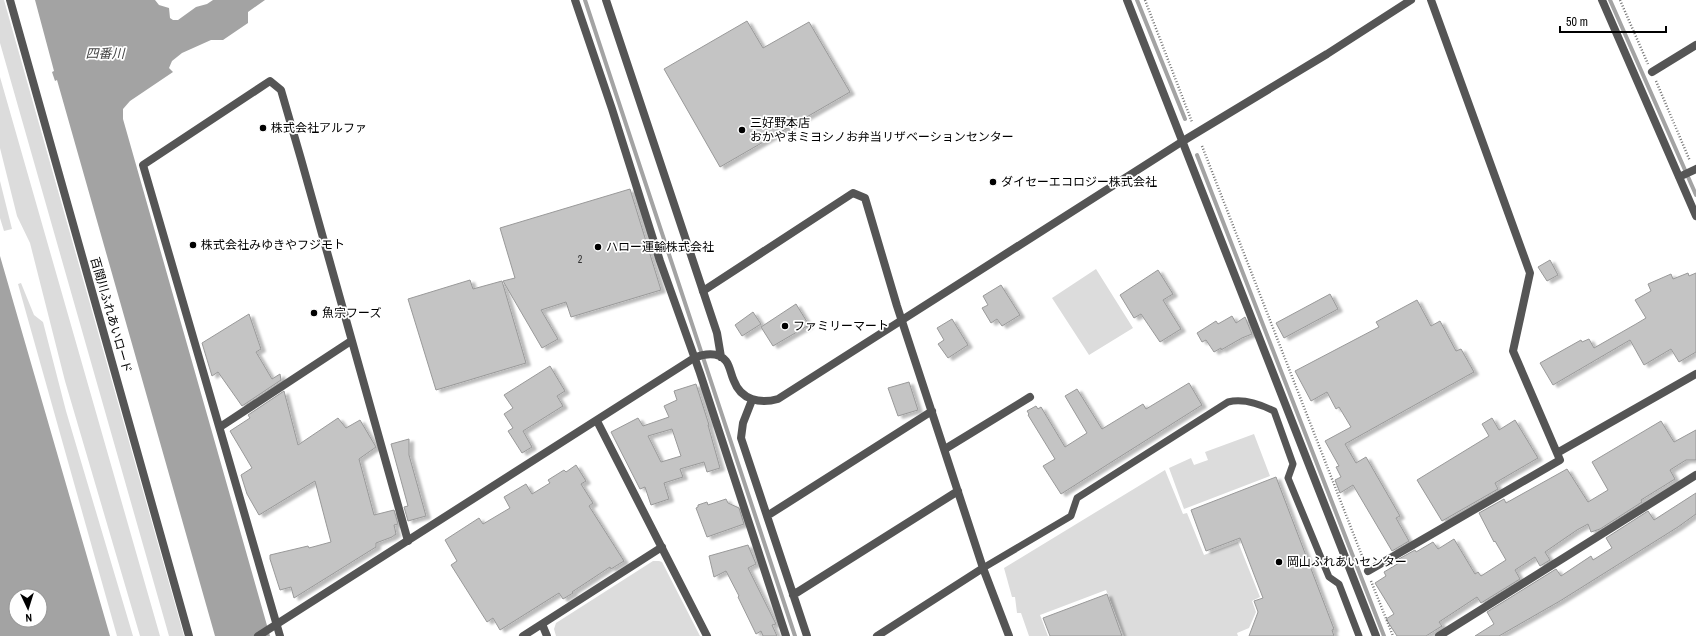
<svg xmlns="http://www.w3.org/2000/svg" width="1696" height="636" font-family="'Archivo Narrow','Noto Sans JP',sans-serif">
	<style>
		.green { fill: #dcdcdc }
		.water { fill: #a3a3a3; fill-rule: evenodd }
		.lines { fill: none; stroke-linecap: round; stroke-linejoin: round }
		.stream { stroke: #a3a3a3; stroke-width: 4 }
		.building { fill: #c4c4c4; stroke: #999; fill-rule: evenodd; filter: url(#shadow) }
		.path { stroke: #777; stroke-width: 2.5; stroke-dasharray: 1 2; stroke-linecap: butt }
		.service { stroke: #555; stroke-width: 7 }
		.minor { stroke: #555; stroke-width: 8 }
		.tertiary { stroke: #555; stroke-width: 8 }
		.poi-dot { fill: #000; stroke: #fff; stroke-width: 1.5 }
		.labels { text-anchor: middle; dominant-baseline: central; stroke-width: 3.5; stroke-linejoin: round; paint-order: stroke }
		.number-label { font-size: 10px; fill: #313131 }
		.poi-label { font-size: 12px; fill: #000; stroke: #fff; text-anchor: start }
		.street-label { font-size: 12px; fill: #000; stroke: #fff }
		.water-label { font-size: 13px; font-style: italic; fill: #444; stroke: #fff }
	</style>
	<defs>
		<filter id="shadow"><feDropShadow dx="4.5" dy="2.5" stdDeviation="1" flood-color="#0004"/></filter>
	</defs>
	<rect width="100%" height="100%" fill="#fff"/>
	<path class="green" d="M0,0h4l180,636h-15l-169,-593z
		M0,77l160,559h-20l-75,-255 -35,-138 -13,-27 -17,-68z
		M0,181l12,48 -8,2 -4,-13z
		M1096,269l37,59 -44,27 -37,-57z
		M21,283l13,32 9,7 23,89 67,225h-16l-99,-352z
		M1254,434l16,42 -86,33 -15,-41 22,-10 3,7 14,-5 -3,-8z
		M1165,470l18,44 4,-1 17,42 34,-13 22,55 -8,4 4,11 -7,16 -12,5 1,3h-114l-18,-46 -66,25 8,21h-19l-8,-23h-4l-2,-16h-3l-8,-29z
		M653,561h6l3,1 38,74h-144l-2,-7 2,-6z"/>
	<path class="water" d="M35,0h120l4,5 10,3 1,10 3,2h5l18,-13 11,-3 6,-4h52l-17,12v11l-25,17h-12l-29,13 -10,8 -3,7 4,4 -43,29 -7,8v10l147,517h-55l-158,-556 -2,1 -3,-9 2,-1z
		M0,256l110,380h-110zM16,596h24v24h-24z"/>
	<g class="lines">
		<path class="stream" d="M585,0l210,636
			M1137,0l48,119
			M1610,0l86,195
			M1197,155l187,481"/>
	</g>
	<path class="building" d="M747,21l16,27 46,-26 41,70 -130,75 -56,-98z
		M630,189l31,101 -90,27 -5,-15 -25,8 17,29 -16,9 -39,-67 12,-3 -15,-50z
		M1550,260l8,15 -11,6 -9,-14z
		M1158,270l15,24 -10,6 18,29 -21,13 -19,-28 -7,4 -14,-23z
		M1688,273l1,3 7,-3v79l-17,10 -8,-13 -27,16 -14,-25 -77,45 -13,-22 41,-23 1,2 7,-3 5,9 42,-24 10,-6 -11,-18 16,-9 -3,-7 23,-10 2,5z
		M470,280l3,9 29,-8 24,82 -90,27 -28,-91z
		M1001,285l19,30 -18,11 -5,-7 -6,4 -9,-15 6,-3 -5,-9z
		M1330,294l8,15 -54,29 -8,-15z
		M1417,300l14,26 9,-5 16,30 5,-2 13,23 -129,72 11,19 10,-6 34,59 -4,2 13,23 -17,10 -39,-66 -13,8 -5,-13 6,-3 -5,-10 3,-1 -14,-25 26,-14 -12,-20 -3,2 -9,-17 -16,9 -16,-30 84,-44 -3,-5z
		M796,304l13,21 -36,21 -12,-19z
		M753,312l8,12 -19,12 -7,-11z
		M249,314l12,35 -5,3 16,27 8,-5 1,6 -39,26 -24,-34 -6,4 -10,-33z
		M1232,316l4,7 9,-6 7,17 -10,4 -21,12v-2l-7,4 -8,-12 -4,2 -5,-9 19,-12 2,3z
		M952,319l16,26 -20,13 -10,-14 6,-4 -7,-12z
		M550,366l15,25 -8,5 6,10 -40,25 9,16 -10,6 -14,-22 5,-3 -9,-14 9,-6 -9,-13z
		M909,382l9,28 -20,6 -10,-28z
		M1189,383l13,22 -141,89 -18,-28 12,-7 -27,-44 1,-1 -2,-3 9,-5 2,3 3,-2 24,40 22,-14 -22,-37 12,-7 25,40 41,-25 3,5z
		M696,384l13,41h-1l12,43 -13,4 -3,-10 -24,7 3,8 -19,6 5,16 -18,6 -6,-18 -5,2 -29,-57 27,-14 5,8 26,-9 -5,-11 13,-6 -3,-9zM672,429l9,27 -20,6 -13,-26z
		M284,391l14,54 40,-27 8,10 14,-8 16,27 -17,12 15,56 20,-5 4,14 -4,1 2,9 -4,3 -16,6v4l-82,51 -3,-11 -11,3 -10,-31v-4l38,-9 1,2 22,-6 -16,-61 -56,34 -12,-21 -6,-19 11,-7 -22,-37 20,-13 -2,-3z
		M1492,418l7,12 16,-10 23,38 -43,25 3,6 -56,32 -25,-41 72,-44 -7,-12z
		M1661,421l13,21 22,-12v30h-10l-16,10 5,9 -34,21 1,2 -42,27 -9,3 -3,-8 -11,6 -32,22 5,8 -10,6 -5,-9 -20,13 5,9 -39,24 -4,-6 -38,25 3,4 -16,10h-29l-11,-17 8,-5 -19,-31 11,-7 -2,-4 15,-9 -2,-3 18,-10 1,2 17,-10 5,7 16,-10 21,35 3,-2 3,4 25,-16 -11,-19 -1,1 -15,-29 25,-14 2,4 61,-34 21,33 20,-12 -16,-28z
		M409,439v16l17,61 -18,5 -4,-14 4,-1 -17,-62z
		M576,465l10,16 -5,3 12,19 -4,3 35,55 -13,8 -1,-2 -38,25 1,1 -10,6 -4,-6 -59,37 -7,-12 -6,4 -36,-57 6,-4 -12,-21 34,-22 4,6 27,-16 -6,-11 22,-13 6,10 18,-11 -2,-3 16,-10 2,2z
		M1276,477l58,152 -2,1 2,6h-85l9,-24 -4,-11 9,-3 -23,-60 -34,13 -15,-41z
		M1696,493v21l-18,13 -118,74 -61,35h-24l19,-12 -7,-12 69,-43 5,7 30,-20 2,4 19,-12 -6,-10 42,-27 6,9z
		M726,499l2,4 11,5 5,16 -37,13 -11,-29 2,-1v-2l9,-3 1,3z
		M748,545l8,19 -8,4 28,56 -4,1 5,11h-14l-2,-5 -5,3 -18,-37 1,-1 -13,-25 -12,6 -5,-21z
		M1107,594l15,42h-72l-7,-18z"/>
	<g class="lines">
		<path class="path" d="M1145,0l47,122
			M1620,0l28,64
			M1656,81l34,80
			M1202,146l162,415
			M1371,581l22,55"/>
		<path class="service" d="M983,568l88,-52 6,-18 151,-96c15,-4 32,2 46,9l19,53 -5,14 41,99 10,7 20,52"/>
		<path class="minor" d="M575,0l37,109 48,152 40,112 86,263
			M1127,0l249,636
			M1602,0l94,216
			M1652,72l44,-27
			M1679,177l17,-8
			M703,291l150,-98 12,5 32,108 86,262 26,68
			M752,400l-9,23 -2,15 66,198
			M597,421l110,215
			M220,427l131,-86
			M945,449l85,-52
			M1557,453l139,-79
			M767,516l165,-105
			M1368,571l192,-111 -47,-109 17,-78 -99,-273
			M793,595l165,-104
			M542,624l5,12
			M280,636l-137,-471 127,-84 11,9 20,69 107,382
			M523,636l139,-89
			M877,636l106,-68
			M1439,636l257,-161"/>
		<path class="tertiary" d="M10,0l179,636
			M606,0l111,333 4,24
			M258,636l436,-278c9,-4 24,-7 32,3 4,5 5,14 8,20 7,19 26,23 44,18l405,-258 144,-87 84,-54"/>
	</g>
	<g class="poi-dot">
		<circle cx="263" cy="128" r="4"/>
		<circle cx="742" cy="130" r="4"/>
		<circle cx="993" cy="182" r="4"/>
		<circle cx="193" cy="245" r="4"/>
		<circle cx="598" cy="247" r="4"/>
		<circle cx="314" cy="313" r="4"/>
		<circle cx="785" cy="326" r="4"/>
		<circle cx="1279" cy="562" r="4"/>
	</g>
	<g class="labels">
		<g class="number-label">
			<text x="580" y="259">2</text>
		</g>
		<g class="poi-label">
			<text x="750" y="123">三好野本店<tspan x="750" dy="14">おかやまミヨシノお弁当リザベーションセンター</tspan></text>
			<text x="271" y="128">株式会社アルファ</text>
			<text x="1001" y="182">ダイセーエコロジー株式会社</text>
			<text x="201" y="245">株式会社みゆきやフジモト</text>
			<text x="606" y="247">ハロー運輸株式会社</text>
			<text x="322" y="313">魚宗フーズ</text>
			<text x="793" y="326">ファミリーマート</text>
			<text x="1287" y="562">岡山ふれあいセンター</text>
		</g>
		<g class="street-label">
			<text transform="translate(111 315) rotate(74)">百間川ふれあいロード</text>
		</g>
		<g class="water-label">
			<text x="105" y="53">四番川</text>
		</g>
	</g>
	<g transform="translate(28 608) rotate(176)"><circle r="19" fill="#ffffff" stroke="#999999"/>
	<path d="M0-3L7 15L0 10L-7 15Z" fill="#000000"/>
	<text y="-6" font-size="11" font-weight="bold" text-anchor="middle" fill="#000000">N</text>
	</g>
	<path d="M1560 26v6h106v-6" fill="none" stroke="#000000" stroke-width="2"/>
	<text x="1566" y="26" font-size="12" fill="#000000" stroke="#ffffff" stroke-width="3" paint-order="stroke">50 m</text>
</svg>
